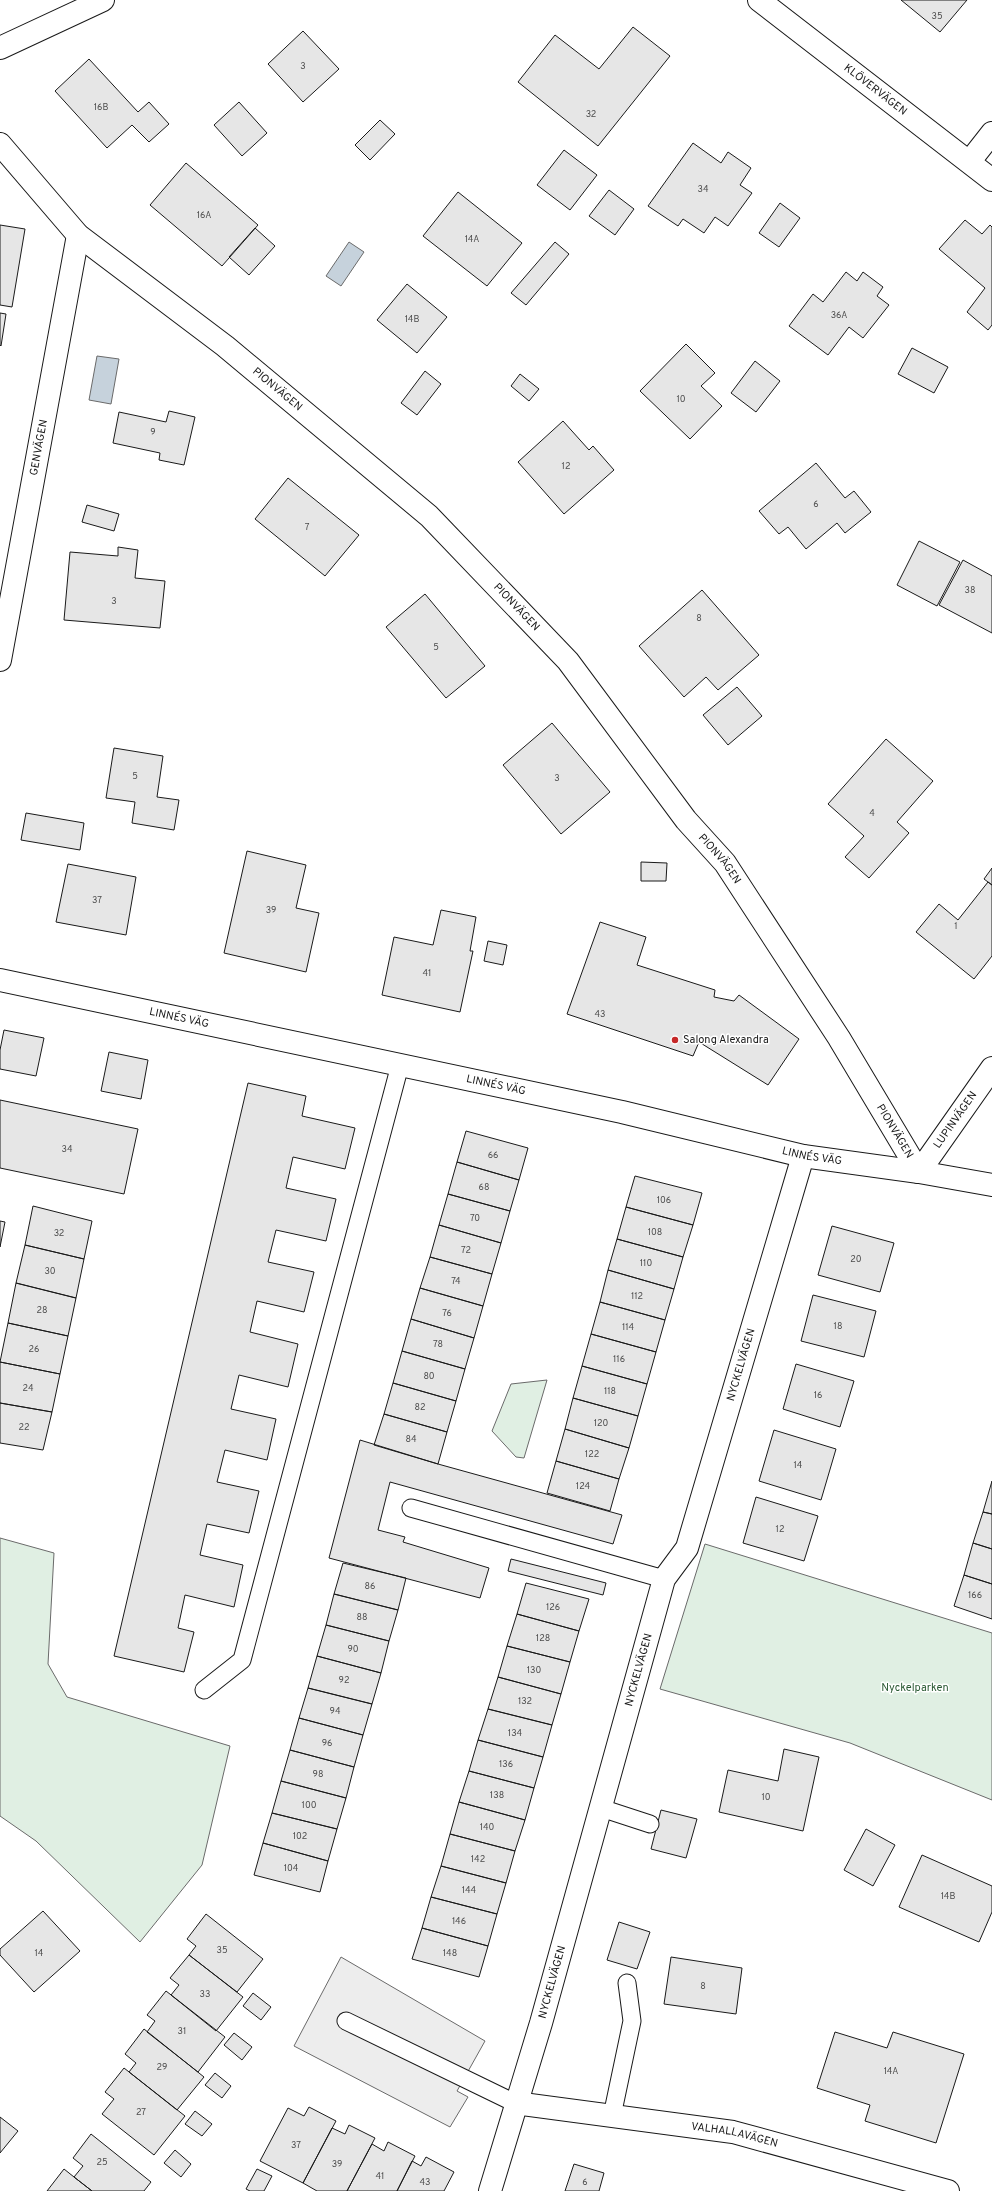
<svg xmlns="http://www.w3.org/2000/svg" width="992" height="2191" font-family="Overpass,sans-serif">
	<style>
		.green { fill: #e0efe3; stroke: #6a6a6a }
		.parking { fill: #ededed; stroke: #6a6a6a }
		.water { fill: #c6d2dc; stroke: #6a6a6a }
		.building { fill: #e6e6e6; stroke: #1a1a1a }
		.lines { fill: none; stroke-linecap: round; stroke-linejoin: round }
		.service-casing { stroke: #1a1a1a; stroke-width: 19 }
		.minor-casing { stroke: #1a1a1a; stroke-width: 24 }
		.service { stroke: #fff; stroke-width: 17 }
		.minor { stroke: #fff; stroke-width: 22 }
		.poi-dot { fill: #c62828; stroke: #fff; stroke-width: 1.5 }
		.labels { text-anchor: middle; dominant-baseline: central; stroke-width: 3; stroke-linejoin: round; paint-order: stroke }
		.number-label { font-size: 9px; fill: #4d4d4d }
		.street-label { font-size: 11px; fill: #1a1a1a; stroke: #fff }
		.poi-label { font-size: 11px; fill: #1a1a1a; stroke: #fff; text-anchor: start }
		.park-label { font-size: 11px; fill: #2b5a34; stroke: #fff }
	</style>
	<rect width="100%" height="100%" fill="#fff"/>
	<path class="green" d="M547,1380l-23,78 -8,-1 -24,-26 19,-47z
		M0,1538l54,15 -6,111 19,33 163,49 -28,119 -62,77 -104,-101 -36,-25z
		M705,1544l287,89v167l-142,-57 -190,-54z"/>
	<path class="parking" d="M341,1957l144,84 -28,50 11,6 -18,30 -156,-81z"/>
	<path class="water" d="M349,242l15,10 -23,34 -15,-10z
		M97,356l22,3 -8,45 -22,-4z"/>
	<path class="building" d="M901,0h66l-27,32z
		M633,27l37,29 -72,90 -80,-64 37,-47 44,34z
		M303,31l36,38 -36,33 -35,-38z
		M89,59l49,53 11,-10 20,22 -20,18 -17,-17 -25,23 -52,-57z
		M239,102l28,31 -25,23 -28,-31z
		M380,120l15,14 -25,26 -15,-15z
		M693,143l28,20 7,-11 23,16 -11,17 12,8 -24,33 -13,-9 -11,16 -21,-14 -5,7 -30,-20z
		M564,150l33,25 -27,35 -33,-25z
		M186,163l72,62 -36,41 -72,-61z
		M609,190l25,19 -19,26 -26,-19z
		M458,192l64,51 -35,43 -64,-50z
		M780,203l20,15 -21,29 -20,-14z
		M965,220l17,14 8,-9 2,2v98l-4,5 -21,-18 18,-24 -46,-39z
		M0,225l25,4 -13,78 -12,-2z
		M255,228l20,18 -26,29 -20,-18z
		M555,242l14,12 -43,51 -15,-12z
		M846,272l11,9 6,-9 20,15 -6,9 12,9 -26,33 -14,-11 -21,28 -39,-29 24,-32 10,8z
		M407,284l40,33 -30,36 -40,-33z
		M0,313l6,1 -5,32 -1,-1z
		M686,344l29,29 -14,13 21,20 -32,33 -50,-48z
		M912,348l36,19 -14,26 -36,-19z
		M755,361l25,20 -24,31 -25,-19z
		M425,371l16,13 -24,31 -16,-12z
		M520,374l19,15 -10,12 -18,-15z
		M169,411l26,6 -11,48 -25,-5 1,-7 -47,-10 6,-31 47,10z
		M563,421l26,29 4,-4 21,24 -50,44 -46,-52z
		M816,463l29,35 9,-7 17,21 -26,21 -8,-10 -31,26 -18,-22 -9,7 -20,-23z
		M288,478l71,57 -34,41 -70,-57z
		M87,505l32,9 -5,17 -32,-9z
		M919,541l41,21 -23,44 -40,-21z
		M118,547l20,3 -3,28 30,3 -5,47 -96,-8 6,-68 48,4z
		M963,560l29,16v57l-53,-28z
		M702,590l57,65 -41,35 -12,-13 -22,20 -45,-51z
		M425,594l60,72 -39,32 -60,-71z
		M737,687l25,29 -34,29 -25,-30z
		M552,723l58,69 -49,42 -58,-69z
		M886,739l47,42 -36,41 12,11 -40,45 -24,-21 19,-21 -36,-32z
		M114,748l49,8 -6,41 22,3 -5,30 -42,-7 3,-21 -29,-4z
		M26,813l58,10 -4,27 -59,-10z
		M247,851l59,14 -10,43 23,5 -13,59 -82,-19z
		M641,862l26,1 -1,18h-25z
		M68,864l68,13 -10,58 -70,-13z
		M992,868v17l-8,-6z
		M988,882l4,3v71l-18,23 -58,-47 23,-28 19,16z
		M441,910l35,7 -6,34h3l-13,61 -78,-17 12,-58 39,8z
		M600,922l46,15 -9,28 78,25 -1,7 20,4 5,-6 60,44 -31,46 -69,-43 -6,14 -126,-42z
		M488,941l19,4 -4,20 -19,-4z
		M4,1030l40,8 -8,38 -36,-7v-19z
		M109,1052l39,8 -7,39 -40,-8z
		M248,1083l58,13 -4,20 53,12 -10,41 -52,-12 -7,31 50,11 -10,42 -50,-11 -8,32 46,10 -10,40 -47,-11 -7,31 48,12 -10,43 -49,-12 -8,34 45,10 -9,41 -42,-10 -8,32 42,9 -10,42 -42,-9 -7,31 43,10 -9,42 -49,-12 -7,33 16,4 -10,40 -70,-16z
		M0,1100l138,29 -14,65 -124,-26z
		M466,1131l62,17 -9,32 -62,-18z
		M457,1162l62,18 -9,31 -62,-17z
		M635,1176l67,17 -9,32 -67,-18z
		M448,1194l62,17 -9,32 -62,-18z
		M33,1206l59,15 -8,38 -59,-14z
		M626,1207l67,18 -10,32 -66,-18z
		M0,1221l5,1 -5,25z
		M439,1225l62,18 -9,31 -62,-17z
		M832,1226l62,17 -14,49 -62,-17z
		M617,1239l66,18 -9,32 -66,-19z
		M25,1245l59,14 -8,39 -60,-15z
		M430,1257l62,17 -9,32 -63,-18z
		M608,1270l66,19 -9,31 -65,-18z
		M16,1283l60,15 -8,38 -60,-13z
		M420,1288l63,18 -9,32 -63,-19z
		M813,1295l63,16 -12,46 -63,-16z
		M600,1302l65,18 -9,32 -65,-18z
		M411,1319l63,19 -9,31 -63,-18z
		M8,1323l60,13 -8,38 -60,-12z
		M591,1334l65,18 -9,32 -65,-18z
		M402,1351l63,18 -9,32 -63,-18z
		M0,1362l60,12 -8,38 -52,-9z
		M796,1364l58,17 -14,46 -57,-18z
		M582,1366l65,18 -9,32 -65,-18z
		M393,1383l63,18 -9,31 -63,-18z
		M573,1398l65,18 -9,32 -64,-19z
		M0,1403l52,9 -9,38 -43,-7z
		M384,1414l63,18 -9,32 -64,-19z
		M565,1429l64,19 -10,31 -63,-18z
		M774,1430l62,19 -15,51 -62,-19z
		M360,1440l78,24 184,51 -9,29 -223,-62 -12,48 27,7 -2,5 86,26 -9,30 -151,-40z
		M556,1461l63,18 -9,32 -63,-18z
		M992,1481v33l-9,-2z
		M756,1497l62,19 -14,45 -61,-18z
		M983,1512l9,2v35l-19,-6z
		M973,1543l19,6v35l-28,-9z
		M511,1559l95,24 -3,12 -95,-24z
		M343,1563l63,15 -8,32 -64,-16z
		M964,1575l28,9v35l-38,-13z
		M526,1583l63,16 -10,32 -62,-17z
		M334,1594l64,16 -9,31 -63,-16z
		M517,1614l62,17 -9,31 -63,-16z
		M326,1625l63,16 -8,32 -64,-17z
		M507,1646l63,16 -9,32 -63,-17z
		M317,1656l64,17 -9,31 -64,-16z
		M498,1677l63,17 -9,31 -64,-16z
		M308,1688l64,16 -9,31 -64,-17z
		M488,1709l64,16 -9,32 -65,-17z
		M299,1718l64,17 -9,32 -64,-17z
		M478,1740l65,17 -9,31 -65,-17z
		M784,1749l35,8 -16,74 -84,-19 9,-42 50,11z
		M290,1750l64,17 -8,31 -65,-17z
		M469,1771l65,17 -9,32 -66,-18z
		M281,1781l65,17 -9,31 -65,-16z
		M459,1802l66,18 -10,31 -65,-17z
		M661,1810l36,9 -11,39 -35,-9z
		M272,1813l65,16 -9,32 -65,-18z
		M866,1829l29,16 -22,41 -29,-16z
		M450,1834l65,17 -9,32 -65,-17z
		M263,1843l65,18 -8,31 -66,-17z
		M922,1855l70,31v26l-13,30 -80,-35z
		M441,1866l65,17 -9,31 -66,-17z
		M431,1897l66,17 -9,32 -66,-18z
		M43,1911l37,40 -46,41 -34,-37v-6z
		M206,1914l57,45 -26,33 -48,-37 7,-9 -9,-7z
		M619,1922l31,10 -13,37 -30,-9z
		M422,1928l66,18 -9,31 -67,-18z
		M189,1955l54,42 -27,34 -45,-36 8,-10 -9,-7z
		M671,1957l71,11 -6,46 -72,-10z
		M166,1991l59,46 -27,35 -51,-40 8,-11 -8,-6z
		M253,1993l18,14 -10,13 -18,-14z
		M144,2029l60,48 -27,33 -48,-38 7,-9 -11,-9z
		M835,2032l52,16 6,-16 71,22 -28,89 -71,-22 5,-16 -53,-17z
		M234,2033l18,14 -10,13 -18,-15z
		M124,2068l61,48 -31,39 -52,-41 12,-15 -9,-7z
		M215,2073l16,13 -9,12 -17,-13z
		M309,2107l27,14 -33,62 -43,-22 28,-53 16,8z
		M195,2111l17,13 -10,12 -17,-12z
		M0,2117l18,14 -18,22z
		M349,2125l26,13 -28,53h-30l-14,-8 29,-55 13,6z
		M91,2134l60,48 -7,9h-52l-18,-14 9,-11 -10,-8z
		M388,2142l27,14 -18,35h-50l25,-47 12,7z
		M175,2150l16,14 -10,13 -17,-14z
		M426,2157l28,15 -10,19h-47l15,-30 9,5z
		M574,2164l30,9 -5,18h-34z
		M64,2169l10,8 18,14h-45z
		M257,2169l15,7 -8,15h-14l-4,-2z"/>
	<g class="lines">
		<defs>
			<path id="service" d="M411,1508l253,71
				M204,1690l38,-30 158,-595
				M601,1808l49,16
				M346,2021l169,82
				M612,2116l20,-95 -5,-38"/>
			<g id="minor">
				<path id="s1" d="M759,0l233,180"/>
				<path d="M0,48l103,-48"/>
				<path id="s2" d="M0,144l78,91 147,111 204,170 139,145 118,159 39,43 114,175 80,134 73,-104"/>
				<path d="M970,161l22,-28"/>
				<path id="s3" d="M0,660l78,-425"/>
				<path id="s4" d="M0,980l622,132 181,44 116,16 73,13"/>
				<path id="s5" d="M515,2103l218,29 215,59"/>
				<path id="s6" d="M490,2191l51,-168 123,-444 23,-31 116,-392"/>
			</g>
		</defs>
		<use href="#service" class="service-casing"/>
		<use href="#minor" class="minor-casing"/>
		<use href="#service" class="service"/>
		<use href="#minor" class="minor"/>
	</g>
	<circle class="poi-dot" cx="675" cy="1040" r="4"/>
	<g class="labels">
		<g class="number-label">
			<text x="937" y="16">35</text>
			<text x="303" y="66">3</text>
			<text x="101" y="107">16B</text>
			<text x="591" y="114">32</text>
			<text x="703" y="189">34</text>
			<text x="204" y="215">16A</text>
			<text x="472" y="239">14A</text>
			<text x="839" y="315">36A</text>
			<text x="412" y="319">14B</text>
			<text x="681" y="399">10</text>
			<text x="153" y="432">9</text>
			<text x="566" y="466">12</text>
			<text x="816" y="504">6</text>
			<text x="307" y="527">7</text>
			<text x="970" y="590">38</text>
			<text x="114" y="601">3</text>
			<text x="699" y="618">8</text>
			<text x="436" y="647">5</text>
			<text x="135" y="776">5</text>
			<text x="557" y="778">3</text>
			<text x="872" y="813">4</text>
			<text x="97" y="900">37</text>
			<text x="271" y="910">39</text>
			<text x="956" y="926">1</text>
			<text x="427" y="973">41</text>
			<text x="600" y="1014">43</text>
			<text x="67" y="1149">34</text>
			<text x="493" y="1155">66</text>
			<text x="484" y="1187">68</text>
			<text x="664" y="1200">106</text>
			<text x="475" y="1218">70</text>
			<text x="655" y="1232">108</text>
			<text x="59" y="1233">32</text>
			<text x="466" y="1250">72</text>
			<text x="856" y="1259">20</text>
			<text x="646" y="1263">110</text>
			<text x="50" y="1271">30</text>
			<text x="456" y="1281">74</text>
			<text x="637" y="1296">112</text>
			<text x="42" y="1310">28</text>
			<text x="447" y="1313">76</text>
			<text x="838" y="1326">18</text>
			<text x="628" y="1327">114</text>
			<text x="438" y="1344">78</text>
			<text x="34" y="1349">26</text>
			<text x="619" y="1359">116</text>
			<text x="429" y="1376">80</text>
			<text x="28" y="1388">24</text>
			<text x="610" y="1391">118</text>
			<text x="818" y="1395">16</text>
			<text x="420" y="1407">82</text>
			<text x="601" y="1423">120</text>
			<text x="24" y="1427">22</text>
			<text x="411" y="1439">84</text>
			<text x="592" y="1454">122</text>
			<text x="798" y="1465">14</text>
			<text x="583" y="1486">124</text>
			<text x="780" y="1529">12</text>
			<text x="370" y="1586">86</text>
			<text x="975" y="1595">166</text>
			<text x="553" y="1607">126</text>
			<text x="362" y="1617">88</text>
			<text x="543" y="1638">128</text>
			<text x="353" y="1649">90</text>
			<text x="534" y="1670">130</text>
			<text x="344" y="1680">92</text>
			<text x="525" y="1701">132</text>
			<text x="335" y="1711">94</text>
			<text x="515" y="1733">134</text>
			<text x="327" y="1743">96</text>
			<text x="506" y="1764">136</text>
			<text x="318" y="1774">98</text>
			<text x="497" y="1795">138</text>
			<text x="766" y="1797">10</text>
			<text x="309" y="1805">100</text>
			<text x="487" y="1827">140</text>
			<text x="300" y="1836">102</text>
			<text x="478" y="1859">142</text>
			<text x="291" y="1868">104</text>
			<text x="469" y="1890">144</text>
			<text x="948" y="1896">14B</text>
			<text x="459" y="1921">146</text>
			<text x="222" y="1950">35</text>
			<text x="39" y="1953">14</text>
			<text x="450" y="1953">148</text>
			<text x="703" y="1986">8</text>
			<text x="205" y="1994">33</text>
			<text x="182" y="2031">31</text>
			<text x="162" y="2067">29</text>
			<text x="891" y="2071">14A</text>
			<text x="141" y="2112">27</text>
			<text x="296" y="2145">37</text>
			<text x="102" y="2162">25</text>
			<text x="337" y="2164">39</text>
			<text x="380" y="2176">41</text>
			<text x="425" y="2182">43</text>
			<text x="585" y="2182">6</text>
		</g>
		<g class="street-label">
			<text stroke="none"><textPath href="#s1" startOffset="147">KLÖVERVÄGEN</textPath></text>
			<text stroke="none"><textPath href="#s2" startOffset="372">PIONVÄGEN</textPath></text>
			<text stroke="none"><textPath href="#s3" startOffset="216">GENVÄGEN</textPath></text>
			<text stroke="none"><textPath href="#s2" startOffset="696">PIONVÄGEN</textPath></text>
			<text stroke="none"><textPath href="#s2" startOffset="1020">PIONVÄGEN</textPath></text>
			<text stroke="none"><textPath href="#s4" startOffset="183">LINNÉS VÄG</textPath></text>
			<text stroke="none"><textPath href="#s4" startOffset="507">LINNÉS VÄG</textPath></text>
			<text stroke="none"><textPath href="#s2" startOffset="1455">LUPINVÄGEN</textPath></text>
			<text stroke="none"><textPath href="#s2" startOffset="1344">PIONVÄGEN</textPath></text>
			<text stroke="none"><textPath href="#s4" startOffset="831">LINNÉS VÄG</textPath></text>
			<text stroke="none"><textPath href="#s6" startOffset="866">NYCKELVÄGEN</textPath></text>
			<text stroke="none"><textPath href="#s6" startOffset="542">NYCKELVÄGEN</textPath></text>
			<text stroke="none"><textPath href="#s6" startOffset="218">NYCKELVÄGEN</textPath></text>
			<text stroke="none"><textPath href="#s5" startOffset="222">VALHALLAVÄGEN</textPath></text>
		</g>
		<g class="poi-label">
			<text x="683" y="1040">Salong Alexandra</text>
		</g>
		<g class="park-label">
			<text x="915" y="1688">Nyckelparken</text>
		</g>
	</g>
</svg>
